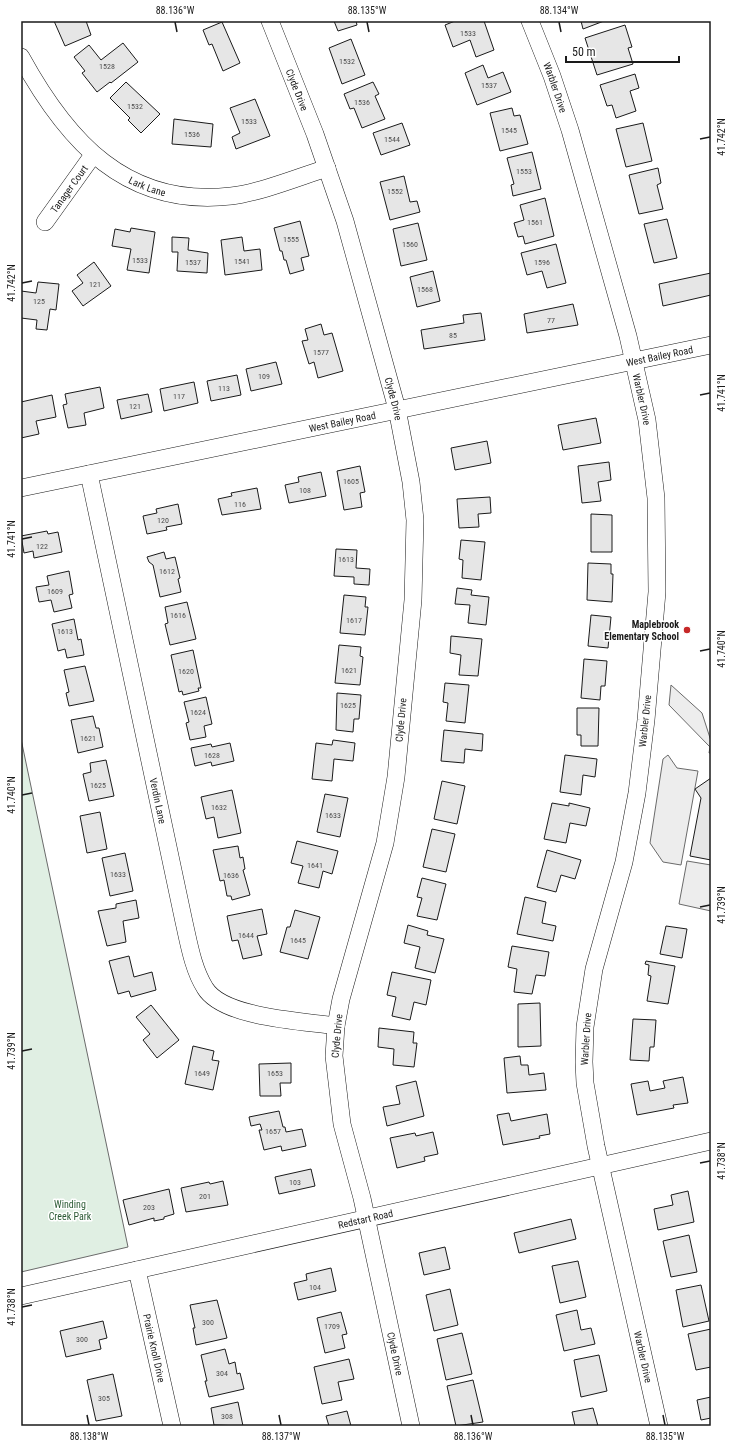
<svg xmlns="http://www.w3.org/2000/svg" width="732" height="1447" font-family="'Roboto Condensed',sans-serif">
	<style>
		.green { fill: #e0efe3; stroke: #6a6a6a }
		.parking { fill: #ededed; stroke: #6a6a6a }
		.building { fill: #e6e6e6; stroke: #1a1a1a }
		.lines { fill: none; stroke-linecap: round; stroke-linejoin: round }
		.minor-casing { stroke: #1a1a1a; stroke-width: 18 }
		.minor { stroke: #fff; stroke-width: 17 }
		.ticks { fill: none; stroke: #1a1a1a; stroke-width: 1.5 }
		.poi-dot { fill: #c62828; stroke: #fff; stroke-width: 1.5 }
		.labels { text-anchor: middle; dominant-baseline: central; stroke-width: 3; stroke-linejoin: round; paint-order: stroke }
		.number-label { font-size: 8px; fill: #4d4d4d }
		.street-label { font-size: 10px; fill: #1a1a1a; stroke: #fff }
		.poi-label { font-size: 10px; font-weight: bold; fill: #1a1a1a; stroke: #fff; text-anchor: end }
		.park-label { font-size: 10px; fill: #2b5a34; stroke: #fff }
		.neatline { fill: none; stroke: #1a1a1a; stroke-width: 1.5 }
		.ticks-label { font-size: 10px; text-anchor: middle; fill: #1a1a1a }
	</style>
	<rect width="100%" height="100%" fill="#fff"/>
	<path class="green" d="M21,739l107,508 -107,25z"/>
	<path class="parking" d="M671,685l31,28 9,28v12h-2l1,-6 -41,-42z
		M668,755l9,13 21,3 -17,94 -18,-3 -13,-19 13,-84z
		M687,861l24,4v46l-32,-7z"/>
	<path class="building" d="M54,21h32l5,14 -26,11z
		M334,21h22l1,4 -19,6z
		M455,21h29l10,29 -18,7 -6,-17 -17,7 -8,-22z
		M581,21h23l-21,8z
		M222,22l18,41 -17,8 -11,-27 -3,1 -6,-15z
		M625,25l7,22 -4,1 5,16 -36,11 -12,-37z
		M351,39l14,36 -23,9 -13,-36z
		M123,43l15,19 -27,21 -1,-1 -13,10 -15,-19 3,-2 -11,-14 15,-12 12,15z
		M483,65l5,13 15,-6 8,20 -34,13 -12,-32z
		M635,74l4,14 -9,3 6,20 -20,7 -4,-13 -5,1 -7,-21z
		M126,82l34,32 -19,19 -13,-13 2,-2 -20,-20z
		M373,82l6,12 -4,2 10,23 -23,9 -8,-20 -4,1 -6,-15z
		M255,99l15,37 -34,13 -4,-12 8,-4 -10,-25z
		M512,108l2,8 6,-1 8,29 -28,7 -10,-38z
		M174,119l39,5 -2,23 -39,-3z
		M402,123l8,22 -29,10 -8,-22z
		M643,123l9,38 -26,6 -10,-38z
		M532,152l9,37 -28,7 -2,-11 3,-1 -7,-26z
		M658,168l3,15 -4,2 6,24 -24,5 -10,-39z
		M404,176l6,26 7,-1 3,11 -30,8 -10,-38z
		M545,198l9,38 -29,8 -2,-8 -5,1 -4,-14 10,-3 -4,-15z
		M667,219l10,39 -23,5 -10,-39z
		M300,221l9,35 -8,2 3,12 -14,4 -4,-14h-2l-2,-9h-2l-6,-23z
		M418,223l9,37 -26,6 -8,-37z
		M131,228l24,4 -6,41 -22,-3 4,-21 -19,-3 3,-17 15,3z
		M172,237l17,1 -1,12 20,3 -1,20 -30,-2 1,-19h-6z
		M242,237l2,14 16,-2 2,21 -37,5 -4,-35z
		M556,244l10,39 -19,5 -5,-17 -15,4 -6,-22z
		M94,262l17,24 -28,20 -11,-15 11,-8 -6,-8z
		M433,271l7,30 -23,6 -7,-30z
		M711,273v22l-48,11 -4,-22z
		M38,282l21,2 -3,26 -6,-1 -3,21 -11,-1 1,-9 -16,-2v-27l15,2z
		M573,304l5,21 -51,8 -3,-19z
		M481,313l4,27 -61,9 -3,-19 43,-7 -1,-8z
		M321,324l3,11 8,-2 11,38 -25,7 -4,-16 -5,2 -7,-23 6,-1 -3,-11z
		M276,362l6,22 -31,7 -5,-22z
		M237,375l4,20 -30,6 -4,-20z
		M194,382l4,21 -34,8 -4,-22z
		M100,387l4,21 -20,5 2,12 -18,3 -5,-23 4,-1 -2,-10z
		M148,394l4,18 -31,7 -4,-19z
		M52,395l4,22 -20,4 3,13 -18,4v-36z
		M596,418l5,25 -38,7 -5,-25z
		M487,441l4,22 -36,7 -4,-22z
		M609,462l2,18 -13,2 3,19 -19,2 -4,-37z
		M360,466l5,26 -5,1 2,14 -18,3 -7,-39z
		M321,472l5,24 -37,7 -4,-18 14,-3 -1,-5z
		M257,488l4,21 -39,6 -4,-16 14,-3 -1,-3z
		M490,497l1,16 -13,1 1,13 -20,1 -2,-29z
		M178,504l4,20 -16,3 1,3 -20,4 -4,-18 14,-3 -1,-4z
		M591,514l21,1v37h-21z
		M47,531l1,3 10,-2 4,20 -28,6 -1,-7 -9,2 -3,-17z
		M461,540l24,2 -4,38 -19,-2 1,-18 -4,-1z
		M336,549l21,1 -1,18 14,1 -1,16 -15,-1v-7l-20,-1z
		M164,552l2,7 9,-2 5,21 -2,1 3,13 -21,5 -7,-32 -4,-3 -2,-5z
		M588,563l23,1v10h2l-1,28 -25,-2z
		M69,571l4,23 -4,1 3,13 -18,4 -3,-12 -12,2 -3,-15 13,-2 -2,-9z
		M457,588l15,2 -1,5 18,2 -3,28 -18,-2 2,-18 -15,-1z
		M344,595l22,2 -1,10h3l-3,28 -25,-2z
		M187,602l9,37 -26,6 -5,-21 3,-1 -3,-16z
		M591,615l20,2 -3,31 -20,-2z
		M74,619l4,21 3,-1 3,16 -17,3 -2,-9 -7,2 -6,-27z
		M451,636l31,3 -4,37 -19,-1 2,-20 -11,-2z
		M339,645l22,2 -1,9 3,1 -3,28 -25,-2z
		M193,650l8,38h-3l1,3 -16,4 -1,-4 -3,1 -8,-37z
		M584,659l23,2 -2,25h-4l-1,14 -19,-2z
		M85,666l9,35 -25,5 -3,-13 3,-1 -5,-22z
		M445,683l24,2 -4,38 -19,-2 2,-18 -5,-1z
		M337,693l24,2 -2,24h-5l-1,13 -17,-2z
		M206,697l6,27 -8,2 2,11 -16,3 -4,-17 3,-1 -5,-20z
		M577,708h22l-1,38h-17v-11h-4z
		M93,716l3,12h3l4,19 -25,6 -7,-33z
		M444,730l39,4 -1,17 -17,-2 -1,14 -23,-2z
		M333,740l22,3 -2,18 -19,-2 -2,22 -20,-2 4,-36 16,2z
		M230,743l4,18 -22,5 -1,-4 -16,4 -4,-18 20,-4 1,3z
		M565,755l32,4 -2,18 -12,-2 -2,20 -21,-3z
		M106,760l8,36 -25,5 -6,-27 8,-2 -1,-9z
		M711,778v82l-21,-4 11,-58 -6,-9z
		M442,781l23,5 -8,38 -23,-5z
		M232,790l9,43 -23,5 -4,-21 -8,2 -5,-22z
		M325,794l23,4 -8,39 -23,-5z
		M552,803l17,3v-3l21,5 -4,18 -16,-3 -4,20 -22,-4z
		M100,812l7,37 -20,4 -7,-37z
		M432,829l23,5 -9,38 -23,-5z
		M297,841l41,10 -6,23 -9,-3 -4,17 -21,-5 5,-17 -12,-3z
		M238,846l2,12 3,-1 2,12 -2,1 7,25 -18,5 -1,-4h-4l-3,-16 -4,1 -7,-31z
		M547,850l34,10 -6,19 -14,-4 -5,17 -19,-5z
		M125,853l8,38 -23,5 -8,-38z
		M422,878l24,6 -9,36 -20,-4 5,-18 -5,-1z
		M525,897l21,5 -4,21 14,3 -3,15 -36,-7z
		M136,900l3,18 -16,3 3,21 -19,4 -9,-35 18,-3v-4z
		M262,909l5,25 -10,2 5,19 -19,4 -5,-19 -6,1 -5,-25z
		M295,910l25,7 -12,42 -28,-7 7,-25h3z
		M408,925l20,6 -1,4 17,4 -9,34 -20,-5 5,-21 -16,-4z
		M666,926l21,3 -5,29 -22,-4z
		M512,946l37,6 -4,24 -9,-1 -4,19 -18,-2 3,-23 -9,-2z
		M129,956l5,21 18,-5 4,18 -25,7 -2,-6 -11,3 -9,-33z
		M646,961l29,5 -7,38 -21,-3 4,-25 -3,-1 1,-10 -4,-1z
		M392,972l39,8 -5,25 -12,-3 -4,18 -18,-4 4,-19 -9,-2z
		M540,1003l1,43 -23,1v-43z
		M151,1005l28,35 -22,18 -14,-18 7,-6 -14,-17z
		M633,1019l23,1 -2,27h-4l-1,14 -19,-1z
		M379,1028l35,4 -1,11h4l-3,24 -21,-2 1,-16 -16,-2z
		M193,1046l21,5 -2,9 7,1 -6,29 -28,-6z
		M520,1056l1,9h7l1,10 15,-2 2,17 -39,3 -3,-35z
		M291,1063v20h-11l1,13h-21l-1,-32z
		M683,1077l5,26 -15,2 1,3 -37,7 -6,-31 17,-3 2,10 15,-3 -2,-7z
		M416,1081l8,35 -37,10 -4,-19 17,-3 -4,-18z
		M279,1111l4,16h2l1,5 16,-3 4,17 -24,5 -1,-5 -17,4 -5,-20h3l-2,-6 -9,2 -2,-9z
		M509,1113l2,8 36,-7 3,20 -11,2 1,2 -37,7 -6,-30z
		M433,1132l5,22 -14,3 1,4 -28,7 -7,-30 25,-5 1,3z
		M311,1169l4,17 -36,8 -4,-17z
		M223,1181l5,24 -42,7 -5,-24 28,-6 1,2z
		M169,1189l5,25 -10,3v2l-10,2v-3l-25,7 -6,-25z
		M688,1191l6,31 -36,8 -4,-21 19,-4 -2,-10z
		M571,1219l5,20 -57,14 -5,-20z
		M689,1235l8,37 -26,5 -8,-36z
		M445,1247l5,22 -26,6 -5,-22z
		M578,1261l8,36 -26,6 -8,-37z
		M331,1268l5,23 -38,9 -4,-17 13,-3 -1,-6z
		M701,1285l8,36 -26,6 -7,-37z
		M450,1289l8,36 -24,6 -8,-36z
		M217,1300l10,38 -31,7 -3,-17h2l-5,-23z
		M577,1310l4,20 10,-2 4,16 -31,7 -8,-36z
		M341,1312l6,22 -5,1 3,13 -20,5 -8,-35z
		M103,1321l4,17 -8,2 2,9 -35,8 -6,-26z
		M711,1329v38l-15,3 -8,-36z
		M462,1333l10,41 -26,6 -9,-41z
		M225,1349l4,15 6,-2 2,12 3,-1 4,16 -35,8 -4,-16h2l-6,-26z
		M599,1355l8,36 -26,6 -7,-37z
		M349,1359l5,20 -16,3 4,18 -20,4 -8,-37z
		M113,1374l9,42 -26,5 -9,-41z
		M473,1380l10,42 -27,4 -9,-40z
		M711,1397v21l-10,2 -4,-20z
		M238,1402l5,24 -29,-1 -3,-17z
		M593,1408l5,18h-23l-3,-14z
		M347,1411l4,15h-22l-3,-10z"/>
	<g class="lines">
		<defs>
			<g id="minor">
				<path id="s1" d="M270,21l45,113 30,87 52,188 14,73 4,38 -2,80 -17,177 -11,66 -44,156 -5,27 -2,30 8,68 20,74 49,228"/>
				<path id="s2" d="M530,21l22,55 18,54 58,206 19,84 9,78 1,94 -11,128 -9,73 -13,69 -30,107 -9,58 -1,35 1,21 11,63 63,280"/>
				<path id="s3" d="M21,57c46,84 105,151 210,139 28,-3 68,-19 96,-28"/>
				<path id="s4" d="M45,222l48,-67"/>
				<path id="s5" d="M89,474l95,448c5,22 9,47 21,66 18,30 98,33 131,38"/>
				<path id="s6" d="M21,488l690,-143"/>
				<path id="s7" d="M137,1270l35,156"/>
				<path id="s8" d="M21,1296l690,-155"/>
			</g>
		</defs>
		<use href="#minor" class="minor-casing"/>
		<use href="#minor" class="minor"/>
	</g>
	<path class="ticks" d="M175,22l2,10M367,22l2,10M559,22l2,10M700,139l10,-2M22,283l10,-2M700,395l10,-2M22,539l10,-2M700,651l10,-2M22,795l10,-2M700,907l10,-2M22,1051l10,-2M700,1163l10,-2M22,1307l10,-2M87,1415l2,10M279,1415l2,10M471,1415l2,10M663,1415l2,10"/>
	<circle class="poi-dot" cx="687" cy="630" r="4"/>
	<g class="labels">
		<g class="number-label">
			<text x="468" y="33">1533</text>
			<text x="347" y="61">1532</text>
			<text x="107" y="66">1528</text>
			<text x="489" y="85">1537</text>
			<text x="362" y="102">1536</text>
			<text x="135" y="106">1532</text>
			<text x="249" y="121">1533</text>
			<text x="509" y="130">1545</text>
			<text x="192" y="134">1536</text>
			<text x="392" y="139">1544</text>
			<text x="524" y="171">1553</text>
			<text x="395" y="191">1552</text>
			<text x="535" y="222">1561</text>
			<text x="291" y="239">1555</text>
			<text x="410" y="244">1560</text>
			<text x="140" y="260">1533</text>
			<text x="242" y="261">1541</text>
			<text x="193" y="262">1537</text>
			<text x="542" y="262">1596</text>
			<text x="95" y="284">121</text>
			<text x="425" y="289">1568</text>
			<text x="39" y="301">125</text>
			<text x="551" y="320">77</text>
			<text x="453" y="335">85</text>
			<text x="321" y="352">1577</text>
			<text x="264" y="376">109</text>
			<text x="224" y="388">113</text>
			<text x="179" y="396">117</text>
			<text x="135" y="406">121</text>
			<text x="351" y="481">1605</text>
			<text x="305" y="490">108</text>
			<text x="240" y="504">116</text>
			<text x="163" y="520">120</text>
			<text x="42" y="546">122</text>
			<text x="346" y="559">1613</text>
			<text x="167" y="571">1612</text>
			<text x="55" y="591">1609</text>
			<text x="178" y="615">1616</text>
			<text x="354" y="620">1617</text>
			<text x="65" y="631">1613</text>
			<text x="349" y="670">1621</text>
			<text x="186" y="671">1620</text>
			<text x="348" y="705">1625</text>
			<text x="198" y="712">1624</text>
			<text x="88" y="738">1621</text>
			<text x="212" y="755">1628</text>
			<text x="98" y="785">1625</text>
			<text x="219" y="807">1632</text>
			<text x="333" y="815">1633</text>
			<text x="315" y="865">1641</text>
			<text x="118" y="874">1633</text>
			<text x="231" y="875">1636</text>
			<text x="246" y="935">1644</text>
			<text x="298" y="940">1645</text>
			<text x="202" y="1073">1649</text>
			<text x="275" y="1073">1653</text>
			<text x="273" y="1131">1657</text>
			<text x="295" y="1182">103</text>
			<text x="205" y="1196">201</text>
			<text x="149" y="1207">203</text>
			<text x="315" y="1287">104</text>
			<text x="208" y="1322">300</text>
			<text x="332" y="1326">1709</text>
			<text x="82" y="1339">300</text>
			<text x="222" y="1373">304</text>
			<text x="104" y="1398">305</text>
			<text x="227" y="1416">308</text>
		</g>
		<g class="street-label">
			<text stroke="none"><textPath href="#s2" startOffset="71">Warbler Drive</textPath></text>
			<text stroke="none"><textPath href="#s1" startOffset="74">Clyde Drive</textPath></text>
			<text stroke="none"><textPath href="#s3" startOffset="185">Lark Lane</textPath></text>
			<text stroke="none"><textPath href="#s4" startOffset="41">Tanager Court</textPath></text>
			<text stroke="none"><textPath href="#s6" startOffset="652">West Bailey Road</textPath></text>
			<text stroke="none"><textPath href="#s1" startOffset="398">Clyde Drive</textPath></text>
			<text stroke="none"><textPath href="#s2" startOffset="395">Warbler Drive</textPath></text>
			<text stroke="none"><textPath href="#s6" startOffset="328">West Bailey Road</textPath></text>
			<text transform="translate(401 720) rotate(-85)">Clyde Drive</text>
			<text transform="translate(645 721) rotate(-84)">Warbler Drive</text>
			<text stroke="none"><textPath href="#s5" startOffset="334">Verdin Lane</textPath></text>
			<text transform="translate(337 1036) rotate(-85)">Clyde Drive</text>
			<text transform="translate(586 1039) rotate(-86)">Warbler Drive</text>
			<text stroke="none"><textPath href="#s8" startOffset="353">Redstart Road</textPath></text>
			<text stroke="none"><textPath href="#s7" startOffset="80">Prairie Knoll Drive</textPath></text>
			<text stroke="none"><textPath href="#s1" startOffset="1370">Clyde Drive</textPath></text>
			<text stroke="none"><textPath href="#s2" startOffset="1367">Warbler Drive</textPath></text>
		</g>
		<g class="poi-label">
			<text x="679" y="624">Maplebrook<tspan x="679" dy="12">Elementary School</tspan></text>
		</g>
		<g class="park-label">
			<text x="70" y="1204">Winding<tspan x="70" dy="12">Creek Park</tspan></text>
		</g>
	</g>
	<rect width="732" height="1447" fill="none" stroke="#ffffff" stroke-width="44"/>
	<path d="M566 56v6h113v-6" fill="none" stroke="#1a1a1a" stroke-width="2"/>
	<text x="572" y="56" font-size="12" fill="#1a1a1a" stroke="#ffffff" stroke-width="3" paint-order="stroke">50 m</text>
	<rect x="22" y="22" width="688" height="1403" class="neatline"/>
	<g class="ticks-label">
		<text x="175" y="14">88.136°W</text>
		<text x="367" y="14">88.135°W</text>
		<text x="559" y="14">88.134°W</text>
		<text transform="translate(721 137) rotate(-90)" y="4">41.742°N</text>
		<text transform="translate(11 283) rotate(-90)" y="4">41.742°N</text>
		<text transform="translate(721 393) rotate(-90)" y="4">41.741°N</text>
		<text transform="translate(11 539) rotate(-90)" y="4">41.741°N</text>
		<text transform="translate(721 649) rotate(-90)" y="4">41.740°N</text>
		<text transform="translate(11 795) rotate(-90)" y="4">41.740°N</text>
		<text transform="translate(721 905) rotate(-90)" y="4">41.739°N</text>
		<text transform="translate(11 1051) rotate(-90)" y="4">41.739°N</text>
		<text transform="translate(721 1161) rotate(-90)" y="4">41.738°N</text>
		<text transform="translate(11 1307) rotate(-90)" y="4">41.738°N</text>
		<text x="89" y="1440">88.138°W</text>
		<text x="281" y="1440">88.137°W</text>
		<text x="473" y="1440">88.136°W</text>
		<text x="665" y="1440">88.135°W</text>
	</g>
</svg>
